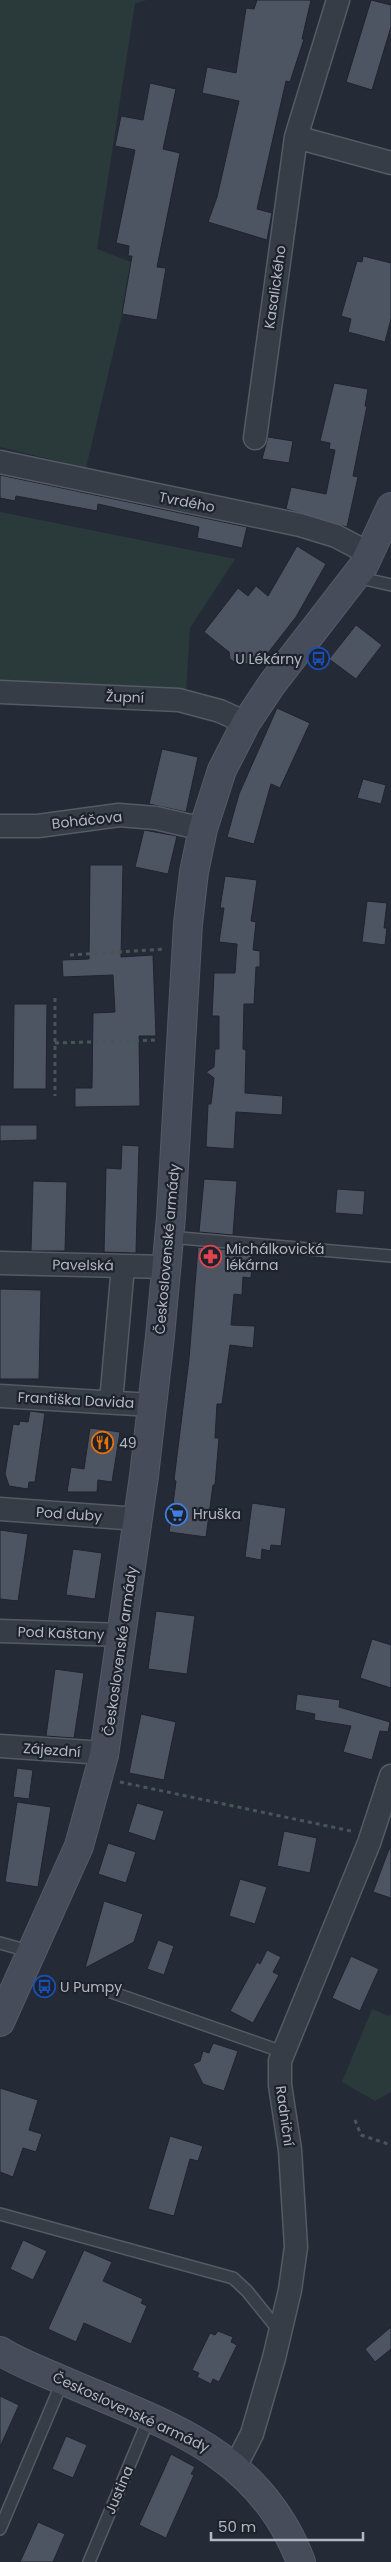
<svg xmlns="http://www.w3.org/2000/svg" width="391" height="2562" font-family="Poppins,sans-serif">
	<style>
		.green { fill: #2a3a3b }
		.building { fill: #4d5562; stroke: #1f242e }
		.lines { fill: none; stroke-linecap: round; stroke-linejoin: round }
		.lane-casing { stroke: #555b65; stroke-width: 14 }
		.street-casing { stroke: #555b65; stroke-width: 25 }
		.secondary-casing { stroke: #555b65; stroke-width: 30 }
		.path { stroke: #475659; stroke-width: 3; stroke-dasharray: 4 4; stroke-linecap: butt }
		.lane { stroke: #373d47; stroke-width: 11 }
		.street { stroke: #373d47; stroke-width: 22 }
		.secondary { stroke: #464c59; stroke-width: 28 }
		.labels { text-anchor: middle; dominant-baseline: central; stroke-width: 4.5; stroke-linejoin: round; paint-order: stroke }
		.street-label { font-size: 14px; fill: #b2b8c3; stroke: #1d222c }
		.poi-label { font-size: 14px; fill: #b2b8c3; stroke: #1d222c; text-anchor: start }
	</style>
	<rect width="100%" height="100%" fill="#242b36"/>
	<path class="green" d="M0,0h147l-12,3 -38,246 34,13 -9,53 -36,153 -86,-21z
		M0,512l235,47 -45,69 -4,62 -186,-8z
		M372,2009l16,7 3,-2v78l-16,9 -33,-19z"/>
	<path class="building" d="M257,0h54l-9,39h2l-14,43 -4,-1 -29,128 15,4 -5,27 -59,-18 9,-25 22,-96 -37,-8 5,-26 29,6 10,-65 8,1z
		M371,0l20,5v22l-19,63 -26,-8z
		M150,83l26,6 -13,60 17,4 -23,114 9,1 -9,52 -35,-6 10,-58h-4l1,-10 -13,-3 19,-93 -20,-4 6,-30 22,4z
		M363,256l28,7v56l-6,23 -37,-10 3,-13 -10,-3 16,-55 5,1z
		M334,383l34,6 -3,17h2l-14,70 5,1 -11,50 -61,-18 5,-22 35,7 9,-44 -6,-1 1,-6 -10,-2z
		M268,437l25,4 -4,22 -27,-4z
		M0,475l247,52 -5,21 -45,-10 2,-11 -101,-23 -1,7 -81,-15 -1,5 -15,-3z
		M297,546l29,18 -30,53 -39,50 -5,-4 -14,2 -8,-6 -1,-7 -25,-20 34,-44 10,8 8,-10 12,10z
		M356,625l26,20 -26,34 -27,-20z
		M277,708l33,15 -30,65 -9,-4 -17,60 -27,-7 12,-43z
		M162,749l36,8 -12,55 -37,-8z
		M363,779l23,6 -5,19 -24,-6z
		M144,830l33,6 -9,38 -33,-7z
		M90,865h33l-2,92 32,-2 3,81h-17l1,70 -65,1v-19h17l1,-75 22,-1 -2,-37 -50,2 -1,-17 27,-1z
		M225,876l32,4 -6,41 5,1 -3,28 7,1v16h-4l-2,37h-10l-1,45 3,1 -1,43 38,3 -1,19 -46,-3 -2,37 -28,-2 2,-43h3l3,-26 -8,-6 8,-5 1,-18h4v-33h-7l2,-43h21l2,-29 -18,-2 5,-34h-4z
		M367,901l20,2 -3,25h3l-2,17 -23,-3z
		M14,1004h33l-1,85h-33z
		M0,1125h37v15l-37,1z
		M122,1145l17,1 -3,107 -32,-1 2,-84 15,1z
		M204,1179l33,2 -4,54 -34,-3z
		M33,1181l34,1 -2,69h-34z
		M337,1189l28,2 -2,24 -28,-2z
		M198,1247l55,5 -2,26 -8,-1 -1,18 -8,-1 -3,31 24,1 -2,22 -23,-3 -8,59h-5l-2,34h4l-4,47h-2l-7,52 -37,-5 3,-18 -3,-6 4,-4 3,-23 -2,-1 15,-121z
		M0,1289l41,1 -2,89h-39z
		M30,1411l15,2 -10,69h-6l-1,7 -19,-3 -4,-12 8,-50 6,1 1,-4 8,1z
		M90,1428l30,4 -8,50 -14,-2 -1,12h-30l4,-25 13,2z
		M252,1503l34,5 -5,38 -10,-1 -1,6 -8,-2 -1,11 -16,-3z
		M0,1530l28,4 -10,67 -18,-2z
		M73,1549l29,4 -7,46 -29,-4z
		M156,1611l39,5 -8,58 -39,-5z
		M372,1639l19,6v43l-31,-10z
		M55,1669l29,4 -10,65 -28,-2z
		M297,1694l43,6 -1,7 51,15 -2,10 -8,-1 -8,29 -29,-8 8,-26 -37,-6 1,-6 -20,-4z
		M141,1714l35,8 -12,58 -35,-7z
		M17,1768l16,2 -4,29 -16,-2z
		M17,1802l34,5 -13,80 -33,-5z
		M137,1803l27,8 -9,30 -27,-9z
		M284,1831l33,7 -7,35 -33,-7z
		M108,1843l28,9 -10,31 -28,-9z
		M389,1849h2v49l-18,-6z
		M240,1879l27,8 -12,37 -26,-8z
		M104,1901l39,13 -9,28 -49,26z
		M158,1940l16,6 -10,29 -17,-6z
		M267,1950l14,7 -8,15 6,3 -26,48 -23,-12 27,-49 3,2z
		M351,1956l28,13 -19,42 -28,-13z
		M213,2043l25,8 -14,40 -21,-7 -10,-20 7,-3 3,-10 6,2z
		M0,2088l38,12 -9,30 13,4 -6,18 -13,-4 -10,29 -13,-5z
		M170,2136l33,10 -5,15 -8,-2 -16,57 -26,-7z
		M23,2240l24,11 -14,29 -23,-11z
		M84,2250l28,12 -9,19 40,18 -2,4 6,3 -16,38 -47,-21 -8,19 -28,-13z
		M391,2327v22l-16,13 -10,-13z
		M218,2331l15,6 -2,5 6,3 -18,37 -6,-3 -2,5 -14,-7 2,-4 -7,-3 18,-37 5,2z
		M0,2396l19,9 -19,42z
		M66,2436l21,9 -14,33 -21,-9z
		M171,2454l24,13 -4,7 3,1 -28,63 -27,-13z
		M38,2522l27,12 -12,28h-33z"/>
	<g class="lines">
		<defs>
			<path id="lane" d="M356,577l35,8
				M169,1237l222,19
				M0,1943l32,9
				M111,1992l172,60
				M0,2214l233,64 14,13 33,41
				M0,2529l63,-149
				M89,2562l60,-144"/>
			<path id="street" d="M296,137l95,26
				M255,438l41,-301 42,-137
				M0,462l300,63 36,11 34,18
				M0,692l179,8 41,11 26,12
				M0,826h38l81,-11 37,3 47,11
				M0,1263l167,4
				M0,1396l152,9
				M111,1402l12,-136
				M0,1509l138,10
				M0,1631l123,4
				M0,1746l89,6 15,3
				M235,2467l17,-33 22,-76 16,-68 6,-43 -6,-97 -10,-65v-24l89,-218 22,-67"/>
			<path id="secondary" d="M0,2022l79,-176 25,-91 40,-279 16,-140 11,-119 17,-293 6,-52 9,-43 19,-59 24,-47 26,-39 92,-119 27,-58
				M0,2351c19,12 41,20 62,29 100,44 196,69 239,182"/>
		</defs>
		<use href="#lane" class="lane-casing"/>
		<use href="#street" class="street-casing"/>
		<use href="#secondary" class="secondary-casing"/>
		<path class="path" d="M70,955l95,-6
			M55,998v98
			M55,1043l104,-3
			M120,1782l231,49
			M355,2120l6,15 30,10"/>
		<use href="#lane" class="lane"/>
		<use href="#street" class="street"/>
		<use href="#secondary" class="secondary"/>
	</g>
	<defs>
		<symbol id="bus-ring" viewBox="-11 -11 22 22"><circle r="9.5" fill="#1d222c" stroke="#1a4fb4" stroke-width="1.5"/><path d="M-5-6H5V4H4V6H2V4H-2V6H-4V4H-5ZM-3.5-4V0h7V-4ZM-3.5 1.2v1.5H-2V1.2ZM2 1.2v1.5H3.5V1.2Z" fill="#1a4fb4"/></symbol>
		<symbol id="pharmacy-ring" viewBox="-11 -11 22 22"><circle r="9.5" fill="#1d222c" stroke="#e0444e" stroke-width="1.5"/><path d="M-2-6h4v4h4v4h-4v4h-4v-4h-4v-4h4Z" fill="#e0444e"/></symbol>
		<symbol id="restaurant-ring" viewBox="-11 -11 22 22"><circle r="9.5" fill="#1d222c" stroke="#e8710a" stroke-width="1.5"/><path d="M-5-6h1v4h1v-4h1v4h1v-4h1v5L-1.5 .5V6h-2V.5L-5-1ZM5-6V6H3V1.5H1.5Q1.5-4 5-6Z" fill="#e8710a"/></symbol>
		<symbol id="supermarket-ring" viewBox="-11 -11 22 22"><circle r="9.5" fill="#1d222c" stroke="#3f7fe0" stroke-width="1.5"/><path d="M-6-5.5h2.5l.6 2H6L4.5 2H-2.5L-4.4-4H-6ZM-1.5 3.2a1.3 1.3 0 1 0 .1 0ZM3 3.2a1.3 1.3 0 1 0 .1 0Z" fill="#3f7fe0"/></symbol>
	</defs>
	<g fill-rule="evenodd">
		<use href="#bus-ring" x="306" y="646" width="25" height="25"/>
		<use href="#pharmacy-ring" x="198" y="1244" width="25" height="25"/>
		<use href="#restaurant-ring" x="90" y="1430" width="25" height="25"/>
		<use href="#supermarket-ring" x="164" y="1502" width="25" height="25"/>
		<use href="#bus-ring" x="32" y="1974" width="25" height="25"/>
	</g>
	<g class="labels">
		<g class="street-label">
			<text transform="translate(275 287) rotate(-82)">Kasalického</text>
			<text transform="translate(187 502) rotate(11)">Tvrdého</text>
			<text transform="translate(125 697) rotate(2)">Župní</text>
			<text transform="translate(87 820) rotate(-6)">Boháčova</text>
			<text transform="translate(167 1249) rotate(-85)">Československé armády</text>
			<text transform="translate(83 1265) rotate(1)">Pavelská</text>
			<text transform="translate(76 1400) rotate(3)">Františka Davida</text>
			<text transform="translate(69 1514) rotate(4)">Pod duby</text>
			<text transform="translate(61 1633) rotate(2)">Pod Kaštany</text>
			<text transform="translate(120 1651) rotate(-82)">Československé armády</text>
			<text transform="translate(52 1750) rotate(4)">Zájezdní</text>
			<text transform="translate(285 2116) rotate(82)">Radniční</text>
			<text transform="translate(131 2412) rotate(25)">Československé armády</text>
			<text transform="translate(119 2490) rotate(-67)">Justina</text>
		</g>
		<g class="poi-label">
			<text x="302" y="659" text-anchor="end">U Lékárny</text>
			<text x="226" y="1249">Michálkovická<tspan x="226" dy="16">lékárna</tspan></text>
			<text x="119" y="1443">49</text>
			<text x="193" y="1514">Hruška</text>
			<text x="60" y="1987">U Pumpy</text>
		</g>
	</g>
	<path d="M211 2532v8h152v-8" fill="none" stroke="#b2b8c3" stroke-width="2.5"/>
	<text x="218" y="2532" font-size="15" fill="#b2b8c3" stroke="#1d222c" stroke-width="4" paint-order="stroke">50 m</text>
</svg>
